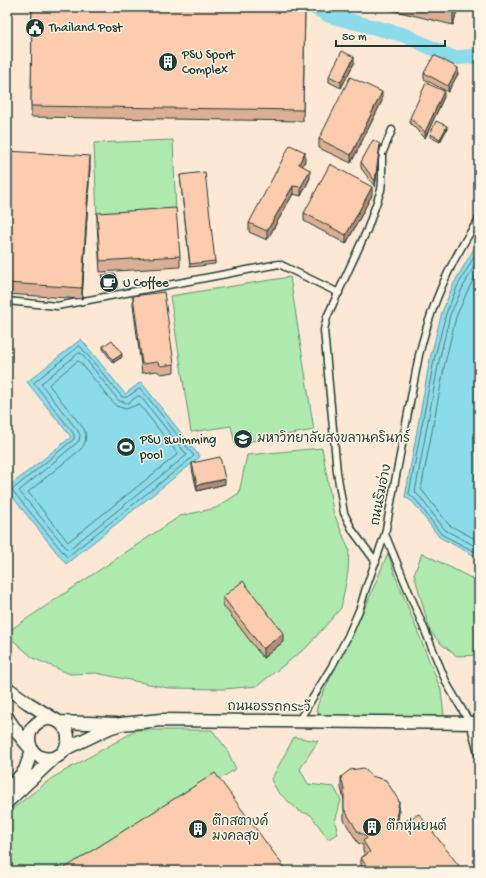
<svg xmlns="http://www.w3.org/2000/svg" width="486" height="878" font-family="'Gochi Hand','Playpen Sans Thai',sans-serif">
	<style>
		.built { fill: #fce8d4 }
		.green { fill: #aee9ae; stroke: #669371 }
		.water { fill: #8cdbea; stroke: #609ca1 }
		.lines { fill: none; stroke-linecap: round; stroke-linejoin: round }
		.shore { stroke: #4b7c7d; stroke-width: 1 }
		.canal { stroke: #8cdbea; stroke-width: 15 }
		.service-casing { stroke: #1f3d34; stroke-width: 9 }
		.minor-casing { stroke: #1f3d34; stroke-width: 15 }
		.service { stroke: #fcf5e5; stroke-width: 6 }
		.minor { stroke: #fcf5e5; stroke-width: 12 }
		.wall { fill: #daaf95; stroke: #1f3d34 }
		.shaded-wall { fill: #b18e79; stroke: #1f3d34 }
		.building { fill: #fdcbad; stroke: #1f3d34 }
		.labels { text-anchor: middle; dominant-baseline: central; stroke-width: 3; stroke-linejoin: round; paint-order: stroke }
		.poi-label { font-size: 13px; fill: #1f3d34; stroke: #fcf5e5; text-anchor: start }
		.street-label { font-size: 13px; fill: #1f3d34; stroke: #fcf5e5 }
	</style>
	<rect width="100%" height="100%" fill="#fcf5e5"/>
	<filter id="ink" filterUnits="userSpaceOnUse"><feTurbulence type="fractalNoise" baseFrequency=".025" numOctaves="2"/><feDisplacementMap in="SourceGraphic" scale="8" xChannelSelector="R" yChannelSelector="G"/><feConvolveMatrix kernelMatrix="1 2 1 2 8 2 1 2 1" color-interpolation-filters="sRGB"/></filter>
	<g filter="url(#ink)">
		<path class="built" d="M7,7h472v864h-472z"/>
		<path class="green" d="M173,140l3,75 -79,3 -3,-75z
			M290,277l24,153 -79,14 -4,-18 -40,6 -21,-136z
			M322,448l11,63 16,39 -1,22 -7,36 -34,39 -50,39 -33,3 -56,-1 -72,-15 -26,1 -37,-16 -26,-23v-3l173,-116 36,-8 23,-15 8,-38z
			M388,553l7,22 46,115 3,26h-121l-7,-5 3,-10 48,-98z
			M422,553l57,29v73l-22,1 -17,-13 -10,-12 -16,-57z
			M137,730h75l14,18 10,21 -168,102h-61v-58l45,-35z
			M294,737l24,4 -18,28 8,15 26,3 7,13 -6,22 3,12 -10,5 -17,-24 -12,-4 -21,-19 -7,-12z"/>
		<path class="water" d="M479,240v318l-40,-21 -26,-35 -8,-5 25,-138 12,-47 12,-29z
			M81,339l44,55 16,-12 59,75 -134,107 -59,-74v-2l64,-51 -44,-55z"/>
		<g class="lines">
			<path class="shore" d="M479,248l-21,37 -12,29 -12,46 -25,134 7,6 25,34 38,20
				M479,257l-16,30 -13,28 -11,46 -24,131 5,5 25,33 34,18
				M479,269l-11,21 -12,27 -11,46 -24,126 28,36 30,16
				M80,346l42,51h5l12,-8h2l53,67 -127,101 -55,-67 62,-51v-5l-40,-51z
				M79,353h2l38,48 9,2 10,-7h2l47,59 -119,95 -49,-59 60,-50 1,-6 -2,-4 -37,-47z
				M78,361l2,1 36,44 10,3 13,-5 39,50 -110,88 -40,-50 53,-43c5,-6 6,-13 3,-20l-35,-44z"/>
			<path class="canal" d="M313,7l18,9 73,19 49,23 26,-2"/>
			<defs>
				<path id="service" d="M7,301l50,5 222,-42 60,29
					M385,534l62,150 23,39 9,33
					M376,562l-23,-31 -9,-18 -7,-41 -13,-142 3,-13 40,-87 14,-40 1,-9v-27l10,-24
					M298,722l34,-56 16,-30 12,-28 5,-17 20,-57 34,-179c12,-49 31,-94 60,-136"/>
				<path id="minor" d="M7,688l21,15 31,19 57,2
					M7,717c5,9 25,36 33,40 6,2 13,2 18,-1 4,-2 8,-7 9,-12 2,-5 1,-10 -1,-14 -13,-24 -47,-5 -34,20
					M65,749l44,-21 12,-4 40,-4 318,3
					M7,792l18,-22 7,-20
					M7,802l48,-45"/>
			</defs>
			<use href="#service" class="service-casing"/>
			<use href="#minor" class="minor-casing"/>
			<use href="#service" class="service"/>
			<use href="#minor" class="minor"/>
		</g>
		<path class="wall" d="M32,7h273l-2,114 -272,-4z
			M379,7h79l-5,18z
			M354,63l-13,25 -12,-6v-6z
			M424,73l34,1 -10,18 -24,-13z
			M444,97l-19,41 -15,-15v-5z
			M382,101l-31,62 -32,-15v-9z
			M447,129l-7,13 -10,-5v-3z
			M380,149l-5,38 -14,-19v-6z
			M7,151l83,15 -8,133 -75,-5z
			M305,161l-3,5 8,12 -9,18 -8,-2 -26,46 -18,-8v-9z
			M180,175l35,86v3l-25,3z
			M372,195l-26,49 -42,-23v-8z
			M97,213l83,43v11l-80,5 -3,-48z
			M102,275l15,10v3l-14,1z
			M133,296l41,68v8l-13,2 -4,-3 -15,2 -9,-68z
			M103,346l19,11 -9,6 -10,-14z
			M192,463l33,21 -28,7 -5,-22z
			M223,597l60,45 -20,16 -40,-53z
			M341,777l58,35 -1,10 1,2 64,47h-101l-1,-2v-11l4,-3 -2,-4v-6l-5,-2 -14,-23v-20l-3,-12z"/>
		<path class="shaded-wall" d="M453,7h5l-5,18z
			M354,57v6l-13,25v-6z
			M458,68v6l-10,18v-6z
			M444,91v6l-19,41v-6z
			M382,92v9l-31,62v-8z
			M447,126v3l-7,13v-3z
			M380,144v5l-5,38v-6z
			M305,152v9l-6,12v-9z
			M90,156v10l-8,133v-11z
			M310,170v8l-9,18v-9z
			M293,186v8l-26,46v-9z
			M372,187v8l-26,49v-9z
			M122,354v3l-9,6v-3z
			M225,479v5l-28,7v-6z
			M283,633v9l-20,16v-9z
			M399,801v11l-3,18v-11z"/>
		<path class="building" d="M32,7h273l-2,103 -272,-4z
			M342,51l12,6 -13,25 -12,-6z
			M434,55l24,13 -10,18 -24,-13z
			M350,77l32,15 -31,63 -32,-16z
			M426,83l18,8 -19,41 -15,-14z
			M436,121l11,5 -7,13 -10,-5z
			M373,140l7,4 -5,37 -14,-19z
			M290,145l15,7 -6,12 11,6 -9,17 -8,-1 -26,45 -18,-8z
			M7,151l83,5 -8,132 -75,-5z
			M330,164l42,23 -26,48 -42,-22z
			M205,172l10,89 -25,3 -10,-89z
			M176,208l4,48 -80,5 -3,-48z
			M116,274l1,11 -14,1 -1,-11z
			M164,292l10,72 -13,2 -4,-4 -15,2 -9,-68z
			M112,340l10,14 -9,6 -10,-14z
			M220,457l5,22 -28,6 -5,-22z
			M243,581l40,52 -20,16 -40,-52z
			M364,768l7,8 15,4 13,21 -3,18 3,5 20,-10 44,57h-93l-9,-13 9,-6 -7,-11 4,-3 -2,-3 -7,-3 -14,-23v-20l-3,-12 9,-7z
			M215,773l72,98h-227z"/>
	</g>
	<defs>
		<symbol id="civic-disc" viewBox="-11 -11 22 22"><circle r="9.5" fill="#1f3d34" stroke="#fcf5e5"/><path d="M-.6-6.5H3V-4.5H.6V-3L4-1V1h2V6H-6V1h2V-1L-.6-3ZM-1.2 2.5V6h2.4V2.5Z" fill="#fff"/></symbol>
		<symbol id="building-disc" viewBox="-11 -11 22 22"><circle r="9.5" fill="#1f3d34" stroke="#fcf5e5"/><path d="M-4-6H4V6H1V3H-1V6H-4ZM-2.5-4.3h1.7v1.8h-1.7ZM.8-4.3h1.7v1.8H.8ZM-2.5-1h1.7V.8h-1.7ZM.8-1h1.7V.8H.8Z" fill="#fff"/></symbol>
		<symbol id="cafe-disc" viewBox="-11 -11 22 22"><circle r="9.5" fill="#1f3d34" stroke="#fcf5e5"/><path d="M-5.5-4.5H6V0H3Q3 3.5 0 3.5H-2.5Q-5.5 3.5-5.5 0ZM3-3.2v2h1.7v-2ZM-6 4.5H4V6H-6Z" fill="#fff"/></symbol>
		<symbol id="university-disc" viewBox="-11 -11 22 22"><circle r="9.5" fill="#1f3d34" stroke="#fcf5e5"/><path d="M0-5L7-2L0 1L-7-2ZM-4 1L0 2.5L4 1V4Q0 6-4 4Z" fill="#fff"/></symbol>
		<symbol id="stadium-disc" viewBox="-11 -11 22 22"><circle r="9.5" fill="#1f3d34" stroke="#fcf5e5"/><path d="M0-5a6.5 5 0 1 0 0 10a6.5 5 0 1 0 0-10ZM-3.5-1.8h7v3.6h-7Z" fill="#fff"/></symbol>
	</defs>
	<g fill-rule="evenodd">
		<use href="#civic-disc" x="24" y="17" width="22" height="22"/>
		<use href="#building-disc" x="157" y="51" width="22" height="22"/>
		<use href="#cafe-disc" x="98" y="272" width="22" height="22"/>
		<use href="#university-disc" x="232" y="428" width="22" height="22"/>
		<use href="#stadium-disc" x="115" y="436" width="22" height="22"/>
		<use href="#building-disc" x="361" y="816" width="22" height="22"/>
		<use href="#building-disc" x="187" y="818" width="22" height="22"/>
	</g>
	<g class="labels">
		<g class="poi-label">
			<text x="49" y="28">Thailand Post</text>
			<text x="182" y="55">PSU Sport<tspan x="182" dy="15">Complex</tspan></text>
			<text x="123" y="283">U Coffee</text>
			<text x="257" y="439">มหาวิทยาลัยสงขลานครินทร์</text>
			<text x="140" y="440">PSU swimming<tspan x="140" dy="15">pool</tspan></text>
			<text x="212" y="822">ตึกสตางค์<tspan x="212" dy="15">มงคลสุข</tspan></text>
			<text x="386" y="827">ตึกหุ่นยนต์</text>
		</g>
		<g class="street-label">
			<text transform="translate(382 495) rotate(-79)">ถนนริมอ่าง</text>
			<text transform="translate(269 708) rotate(1)">ถนนอรรถกระวี</text>
		</g>
	</g>
	<rect width="486" height="878" fill="none" stroke="#fcf5e5" stroke-width="24"/>
	<rect x="12" y="12" width="462" height="854" fill="none" stroke="#1f3d34" stroke-width="1.5" filter="url(#ink)"/>
	<path d="M336 40v6h109v-6" fill="none" stroke="#1f3d34" stroke-width="2"/>
	<text x="342" y="40" font-size="12" fill="#1f3d34" stroke="#fcf5e5" stroke-width="3" paint-order="stroke">50 m</text>
</svg>
